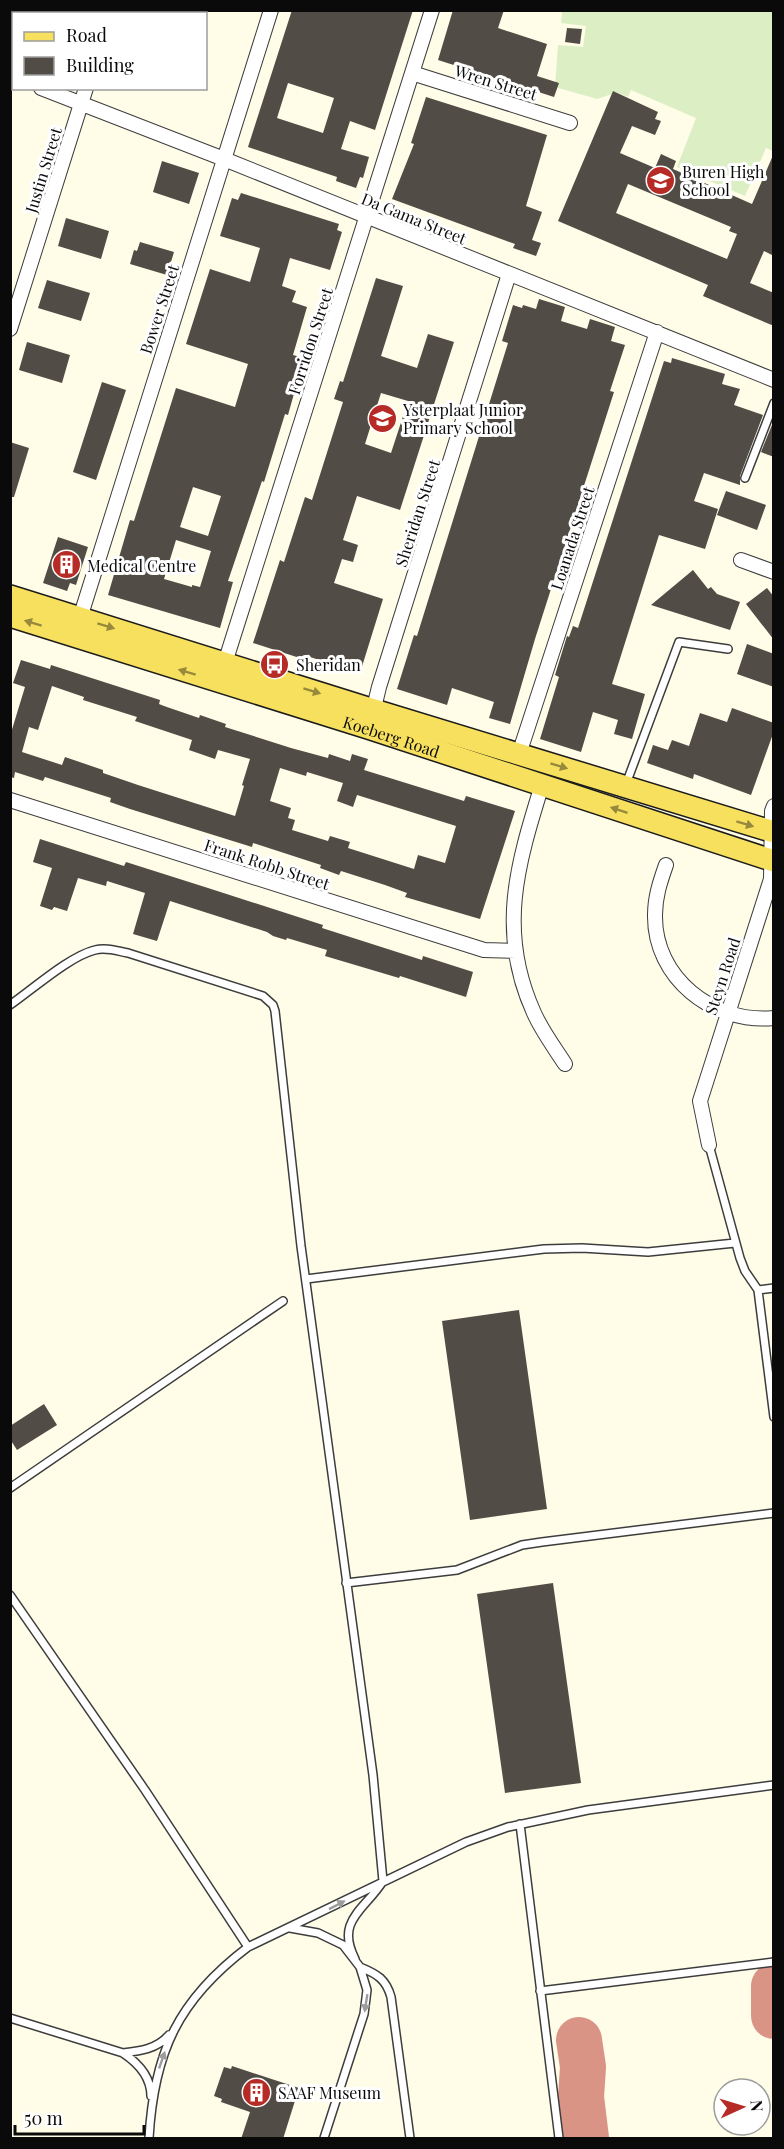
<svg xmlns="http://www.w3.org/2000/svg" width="784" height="2149" font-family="'Playfair Display',serif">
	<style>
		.pitch { fill: #dcefc4 }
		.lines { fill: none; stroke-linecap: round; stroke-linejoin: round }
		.taxiway { stroke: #da9486; stroke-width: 46 }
		.building { fill: #524c46; fill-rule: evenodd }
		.lane-casing { stroke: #3d3d3d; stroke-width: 10 }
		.street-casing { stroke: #3d3d3d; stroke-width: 16 }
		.primary-casing { stroke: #1b1b1b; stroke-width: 24 }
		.lane { stroke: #fff; stroke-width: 7 }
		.street { stroke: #fff; stroke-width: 14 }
		.primary { stroke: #f7e05e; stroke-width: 21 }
		.oneway { fill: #988a3c }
		.oneway2 { fill: #9d9d9d }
		.labels { text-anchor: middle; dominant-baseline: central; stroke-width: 6; stroke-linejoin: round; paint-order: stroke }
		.street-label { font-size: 16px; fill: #0a0a0a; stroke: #fff }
		.poi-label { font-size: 16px; fill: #0a0a0a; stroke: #fff; text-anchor: start }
	</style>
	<rect width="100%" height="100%" fill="#fffce7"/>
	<path class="pitch" d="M562,11h211v140l-7,-3 -21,48 -68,-29 19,-49 -65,-28 -3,7 -15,-6 -1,3 -15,5 -42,-12 3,-42 25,2 3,-21 -25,-3z"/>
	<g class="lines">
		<path class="taxiway" d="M774,1986v30
			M579,2040l4,27 -2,30 5,41"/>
	</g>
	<path class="building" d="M292,10h121l-38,120 -25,-9 -9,28 28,8 -6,21 -3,-1 -4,11 -20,-7 1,-4 -89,-30zM288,83l46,15 -11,35 -46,-15z
		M453,10h51l-6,18 49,16 -10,32 22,7 -5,14 -116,-37z
		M567,28l15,1 -2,15 -15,-2z
		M613,91l45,21 -3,7 6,2 -6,14 -23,-9 -12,27 35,15 6,-14 15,7 -3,8 79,35 22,-51v103l-10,-5 -14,32 24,10v33l-71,-30 5,-11 -150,-64zM628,184l103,43 -2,4 8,3 -10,25 -111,-46z
		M426,97l121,38 -21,71 16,6 -10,28 9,3 -5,13 -23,-8 2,-4 -123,-45 22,-55 -3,-1z
		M162,161l37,12 -10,31 -36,-12z
		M241,193l98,31 -2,6 5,2 -12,38 -40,-12 -8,28 14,5 -4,11 15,5 -14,48 11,3 -16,57 -3,-1 -21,68 -2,-1 -34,100 5,1 -13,46 -112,-33 22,-75 4,1 42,-133 59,19 13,-43 -62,-20 24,-75 40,13 10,-34 -40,-12 12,-38 6,2zM193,487l28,9 -13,40 -28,-9zM176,540l35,11 -11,36 -8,-2v2l-28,-8z
		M66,218l43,13 -8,28 -43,-13z
		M140,242l34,10 -7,23 -37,-11 4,-14 3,1z
		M376,278l27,8 -22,70 36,12 11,-34 26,8 -54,168 -43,-14 -14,44 15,5 -5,17 -11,-3 -8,24 49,16 -23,74 -50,-16 -1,4 -56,-18 27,-83 4,2 21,-65 7,3 31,-98 -9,-3 6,-18 3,1zM381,393l27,8 -17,52 -26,-9z
		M47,280l43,13 -9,28 -43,-13z
		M539,299l26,8 -4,14 26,8 3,-10 25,8 -4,14 14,4 -15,46 4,1 -79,247 -25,85 -21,-6 5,-16 -42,-14 -5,17 -50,-16 17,-54 3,1 91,-293 -6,-2 11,-36 9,3 1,-3 13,4z
		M27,342l43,13 -8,28 -43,-13z
		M672,358l53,16 -3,10 18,5 -6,16 29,10 -23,61v9l-36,-12 -10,28 24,8 -13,40 -46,-14 -47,149 33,10 -13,45 -18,-5 4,-14 -25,-8 -12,40 -41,-13 19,-62 -4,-2 12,-39 2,1 4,-11 5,2 86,-267 7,2z
		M102,382l24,8 -30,90 -23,-8z
		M774,420v37l-13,-5z
		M10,442l19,6 -15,49h-4z
		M726,491l40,14 -9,25 -40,-15z
		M58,537l30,10 -12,38 -6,-2 -3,8 -24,-8z
		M693,570l15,19 3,-2 6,7 23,8 -10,28 -79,-25z
		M767,588l7,9v43l-28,-36z
		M747,644l27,10v33l-37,-13z
		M21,660l29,9 1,-4 109,35 -1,4 5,2 35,12 1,-3 26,9 -1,3 66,21 37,10 1,-4 21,7 2,-7 16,5 -4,11 100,31 2,-5 49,15 -35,108 -75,-22 2,-4 -22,-8 -44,-14 -2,4 -19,-7 1,-3 -68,-22 -1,4 -122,-38 -20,-7 1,-4 -66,-21 -2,4 -28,-9 -1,6 -4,-1v-41l15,-49 -12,-4zM52,686l32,11 -1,3 54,17 -2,4 57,19 -3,10 26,9 3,-9 32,9 -8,26 2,1 -9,30 -97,-31 -35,-12v-3l-38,-13 -3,8 -40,-13 7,-25 9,3zM280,768l26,8 1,-4 36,11 -6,18 16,6 4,-12 99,31 -11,37 -27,-8 -4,14 -66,-21 2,-6 -20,-6 -2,5 -36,-11 3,-10 -7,-2 3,-10 -21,-7z
		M732,708l42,15v8l-23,64 -57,-21 -1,5 -46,-16 6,-18 15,5 4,-10 17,6 11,-33 27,9z
		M40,839l84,27 2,-4 82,26 115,37 -1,3 100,32 1,-4 50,16 -7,25 -66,-21 -1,2 -74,-22 2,-6 -40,-12 -1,2 -13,-4 -6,-4 -97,-31 -13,40 -24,-7 12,-41 -38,-12 -1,5 -28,-8 -11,33 -13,-4 -2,3 -12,-4 12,-38 -19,-6z
		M519,1310l28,199 -77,11 -28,-199z
		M44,1404l13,21 -40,25 -7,-11v-13z
		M553,1583l28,200 -76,10 -28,-199z
		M232,2066l67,22 -16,51h-42l9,-27 -29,-10 1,-3 -8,-3 10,-29 7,2z"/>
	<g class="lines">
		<defs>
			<path id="lane" d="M745,478l29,-75
				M626,784l53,-142 49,7
				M10,1005c23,-16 60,-49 85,-55 11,-3 22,1 33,3l135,43 10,9 2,6 26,235 72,529 10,106c-18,29 -48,39 -28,78
				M709,1145l31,113 5,13 13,19 16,127
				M306,1279l238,-30 38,-1 66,4 87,-9
				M758,1290l16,-2
				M10,1488l273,-187
				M346,1583l111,-13 65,-25 20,-3 232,-29
				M10,1595l135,195 103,157
				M520,1824l39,314
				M290,1928l28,5 25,12 17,22 7,23 -3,24 -40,124
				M360,1967c17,7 26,12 31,30l19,141
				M540,1991l234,-29
				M10,2018l113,35c15,10 28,23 28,43
				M123,2053c17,-2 34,-4 46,-18
				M149,2138c5,-86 29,-138 99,-191l218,-105 42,-15 80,-17 186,-25"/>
			<path id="street" d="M109,14l1,-4
				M412,73l158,50
				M10,76l4,2
				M41,88l183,71 550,221
				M10,329l76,-241
				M741,560l33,12
				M80,618l191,-608
				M223,669l209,-659
				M372,716l7,-29 130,-413
				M519,754l138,-422
				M542,785c-25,80 -45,147 -8,228 8,18 20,34 31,51
				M10,800l474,150 32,1
				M666,865c-6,17 -11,32 -11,50 -1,63 58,109 119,103
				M709,1145l-9,-44 71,-222 1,-68 2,-5"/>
			<g id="primary">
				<path d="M10,596l364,114 400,122"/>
				<path id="s1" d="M10,616l358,112 406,133"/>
			</g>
		</defs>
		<use href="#lane" class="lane-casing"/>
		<use href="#street" class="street-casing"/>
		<use href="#primary" class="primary-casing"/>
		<use href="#lane" class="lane"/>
		<use href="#street" class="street"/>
		<use href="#primary" class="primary"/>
	</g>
	<defs><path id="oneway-solid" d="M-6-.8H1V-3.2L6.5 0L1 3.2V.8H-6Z" transform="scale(1.5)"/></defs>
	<g class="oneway">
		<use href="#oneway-solid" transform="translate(33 623) rotate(-163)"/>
		<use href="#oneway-solid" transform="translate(106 626) rotate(17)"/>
		<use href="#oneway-solid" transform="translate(187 672) rotate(-163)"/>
		<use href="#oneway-solid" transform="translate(312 691) rotate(17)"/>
		<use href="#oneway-solid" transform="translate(559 766) rotate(17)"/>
		<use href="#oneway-solid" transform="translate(619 810) rotate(-162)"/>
		<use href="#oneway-solid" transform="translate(745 824) rotate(17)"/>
	</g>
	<g class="oneway2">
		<use href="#oneway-solid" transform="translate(337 1905) rotate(-27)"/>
		<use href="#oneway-solid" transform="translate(366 2003) rotate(99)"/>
		<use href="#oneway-solid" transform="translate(162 2060) rotate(-71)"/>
	</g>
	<defs>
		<symbol id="school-disc" viewBox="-11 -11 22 22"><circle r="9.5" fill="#b62b25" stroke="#fff"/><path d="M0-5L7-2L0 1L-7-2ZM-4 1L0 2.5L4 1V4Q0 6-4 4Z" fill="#fff"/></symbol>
		<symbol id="building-disc" viewBox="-11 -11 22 22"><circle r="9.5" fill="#b62b25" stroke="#fff"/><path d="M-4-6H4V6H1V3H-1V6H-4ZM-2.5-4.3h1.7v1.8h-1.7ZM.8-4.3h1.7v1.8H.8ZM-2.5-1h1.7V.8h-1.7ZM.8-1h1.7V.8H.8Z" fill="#fff"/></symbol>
		<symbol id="bus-disc" viewBox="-11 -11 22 22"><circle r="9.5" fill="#b62b25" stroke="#fff"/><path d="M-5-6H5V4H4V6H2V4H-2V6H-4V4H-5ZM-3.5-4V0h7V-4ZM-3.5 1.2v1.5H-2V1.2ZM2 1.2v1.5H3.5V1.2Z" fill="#fff"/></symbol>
	</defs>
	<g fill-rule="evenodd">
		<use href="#school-disc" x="644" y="164" width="33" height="33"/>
		<use href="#school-disc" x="366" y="402" width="33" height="33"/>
		<use href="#building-disc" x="50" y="548" width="33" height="33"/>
		<use href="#bus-disc" x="258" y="648" width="33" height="33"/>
		<use href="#building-disc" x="240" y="2076" width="33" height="33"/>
	</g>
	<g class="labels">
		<g class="street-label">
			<text transform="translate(496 82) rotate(17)">Wren Street</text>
			<text transform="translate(43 170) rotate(-73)">Justin Street</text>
			<text transform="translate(414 218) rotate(22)">Da Gama Street</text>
			<text transform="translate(159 309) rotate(-72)">Bower Street</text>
			<text transform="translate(310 341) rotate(-72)">Forridon Street</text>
			<text transform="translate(417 513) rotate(-72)">Sheridan Street</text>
			<text transform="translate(572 538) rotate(-72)">Loanada Street</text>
			<text stroke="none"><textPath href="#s1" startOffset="400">Koeberg Road</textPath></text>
			<text transform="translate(267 864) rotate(18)">Frank Robb Street</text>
			<text transform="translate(722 976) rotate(-72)">Steyn Road</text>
		</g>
		<g class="poi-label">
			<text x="682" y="171">Buren High<tspan x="682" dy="18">School</tspan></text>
			<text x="403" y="409">Ysterplaat Junior<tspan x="403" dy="18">Primary School</tspan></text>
			<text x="87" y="565">Medical Centre</text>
			<text x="296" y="664">Sheridan</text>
			<text x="278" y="2092">SAAF Museum</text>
		</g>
	</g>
	<rect width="784" height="2149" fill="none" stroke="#0a0a0a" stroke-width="24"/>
	<rect x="12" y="12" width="195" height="78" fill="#ffffff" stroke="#9d9d9d" stroke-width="1.5"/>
	<rect x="24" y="32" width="30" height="9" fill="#f7e05e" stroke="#9d9d9d" stroke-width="1.5"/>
	<text x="66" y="42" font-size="18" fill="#0a0a0a">Road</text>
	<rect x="24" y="57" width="30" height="18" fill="#524c46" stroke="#9d9d9d" stroke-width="1.5"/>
	<text x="66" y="72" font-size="18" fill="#0a0a0a">Building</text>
	<g transform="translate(742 2107) rotate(86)"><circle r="28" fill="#ffffff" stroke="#9d9d9d" stroke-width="1.5"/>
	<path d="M0-4.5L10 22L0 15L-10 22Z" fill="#b62b25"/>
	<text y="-9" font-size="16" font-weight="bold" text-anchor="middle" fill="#0a0a0a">N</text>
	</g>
	<path d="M15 2125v9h129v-9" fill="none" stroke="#0a0a0a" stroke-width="3"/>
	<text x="24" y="2125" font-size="18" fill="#0a0a0a" stroke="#ffffff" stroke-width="4.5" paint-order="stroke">50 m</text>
</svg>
